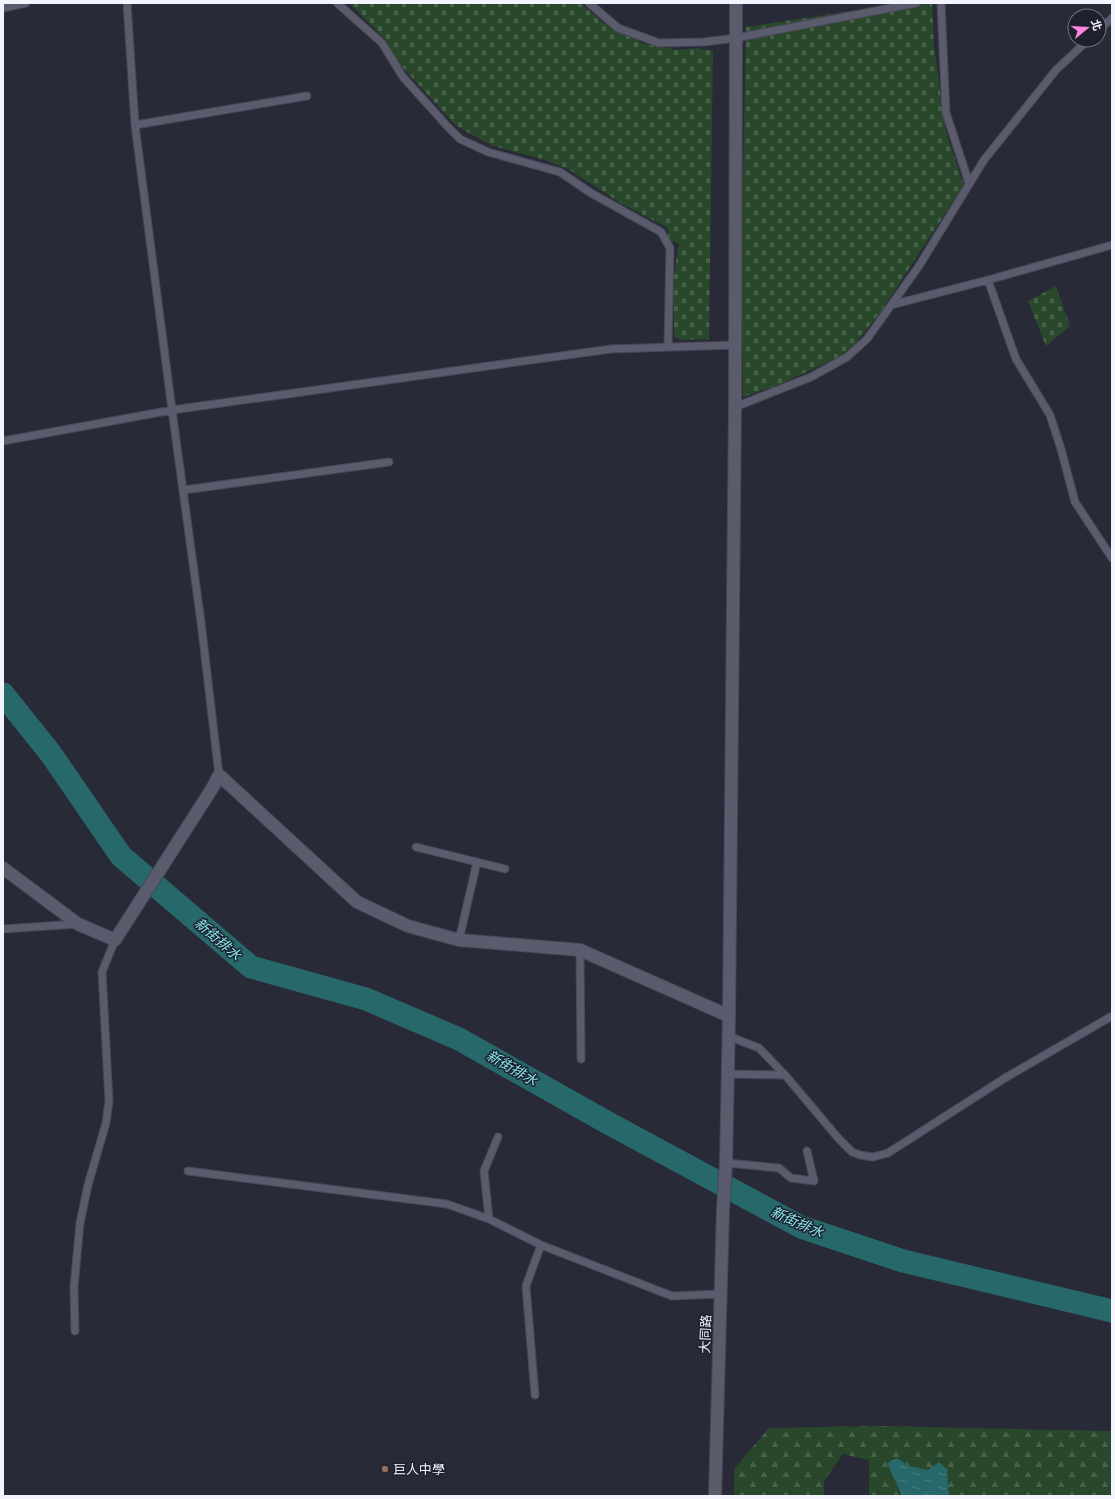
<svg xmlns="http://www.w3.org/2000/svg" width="1115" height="1499" font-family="Quicksand,'Noto Sans TC',sans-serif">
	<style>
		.forest { fill: url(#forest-firs) }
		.cemetery { fill: url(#cemetery-stones) }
		.water { fill: url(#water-ripples) }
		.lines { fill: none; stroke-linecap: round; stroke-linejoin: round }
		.river { stroke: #27696b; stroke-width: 23 }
		.lane-casing { stroke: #484855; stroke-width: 9 }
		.secondary-casing { stroke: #484855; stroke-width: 14 }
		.lane { stroke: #5a5b6c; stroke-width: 7 }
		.secondary { stroke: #5a5b6c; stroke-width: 12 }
		.education-dot { fill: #8d6e63; stroke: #1f202e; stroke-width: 1.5 }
		.labels { text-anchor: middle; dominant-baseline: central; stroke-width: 3; stroke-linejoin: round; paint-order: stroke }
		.street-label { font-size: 13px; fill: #f3f4fe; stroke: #1f202e }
		.poi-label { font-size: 13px; fill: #f3f4fe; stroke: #1f202e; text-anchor: start }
		.water-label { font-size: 14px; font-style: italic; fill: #86edef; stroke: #1f202e }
	</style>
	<defs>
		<pattern id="forest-firs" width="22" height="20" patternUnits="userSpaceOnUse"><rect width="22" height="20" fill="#29472a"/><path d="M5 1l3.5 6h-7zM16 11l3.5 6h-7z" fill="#48624a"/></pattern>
		<pattern id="cemetery-stones" width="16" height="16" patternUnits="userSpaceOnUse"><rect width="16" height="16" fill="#29472a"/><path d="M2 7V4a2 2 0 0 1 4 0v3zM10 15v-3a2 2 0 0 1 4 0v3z" fill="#48624a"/></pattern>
		<pattern id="water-ripples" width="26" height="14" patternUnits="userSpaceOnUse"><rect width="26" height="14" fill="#27696b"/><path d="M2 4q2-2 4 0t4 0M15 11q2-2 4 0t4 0" fill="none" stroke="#477f81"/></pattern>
	</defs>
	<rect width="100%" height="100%" fill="#292a38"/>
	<path class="forest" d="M875,1426l237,5v65h-163v-6l-10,-28 -11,8 -19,-4 -12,-8 -10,5 15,33h-33v-36l-26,-6 -19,27v15h-90v-27l35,-41z"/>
	<path class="cemetery" d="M349,3h231l24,20 38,20 36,7 19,-2 16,3 -4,288 -29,1 -6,-4 -1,-56 6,-37 -11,-3v-12l-46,-24 -54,-35 -26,-10 -49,-13 -37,-20 -60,-66 -9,-19z
		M904,3h28l2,44 12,85 18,53 -82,125 -28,35 -16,12 -57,27 -38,13 -2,-117 5,-253z
		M1056,286l14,40 -24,20 -18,-45z"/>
	<path class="water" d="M897,1458l12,8 19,4 11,-8 8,7 2,27h-47l-15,-33z"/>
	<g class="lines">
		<path class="river" d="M3,694l48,60 70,102 130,111 115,32 93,40 151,85 191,103 102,34 209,50"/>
		<defs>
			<path id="lane" d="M127,3l8,122 37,285 29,212 18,153
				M337,3l45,40 21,34 45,50 12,12 28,13 72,20 31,21 70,39 9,16 -2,98
				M589,3l29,25 41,15 45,-1 32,-4 180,-35
				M941,3l5,110 23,70
				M3,8l23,-5
				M1099,30l13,-12
				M135,125l172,-29
				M988,280l28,79 34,56 11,34 14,53 37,56
				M891,305l97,-25 124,-35
				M735,407l76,-30 36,-20 20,-18 52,-73 65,-106 72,-90 32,-30
				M3,441l169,-31 439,-61 124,-4
				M184,490l205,-28
				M416,847l89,22
				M3,929l75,-5
				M459,940l18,-78
				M580,950l1,109
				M728,1036l31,12 26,27
				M727,1074l58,1 54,64 13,13 8,3 13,2 15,-4 117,-75 107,-62
				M726,1163l53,5 12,10 23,3 -7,-30
				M188,1171l259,33 42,15 52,26 131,51 49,-2
				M489,1219l-5,-48 14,-34
				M75,1331l-1,-44 6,-64 8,-38 18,-62 3,-22 -7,-129 13,-32
				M535,1395l-9,-109 15,-41"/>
			<path id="secondary" d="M3,868l75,56 37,16 98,-153 6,-12 138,127 51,24 51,14 121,10 149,66
				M715,1496l8,-287 3,-46 3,-147 6,-609 1,-404"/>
		</defs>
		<use href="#lane" class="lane-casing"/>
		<use href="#secondary" class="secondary-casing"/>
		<use href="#lane" class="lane"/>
		<use href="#secondary" class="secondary"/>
	</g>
	<circle class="education-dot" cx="385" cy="1469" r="4"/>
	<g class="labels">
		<g class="street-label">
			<text transform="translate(705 1334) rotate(-88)">大同路</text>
		</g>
		<g class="poi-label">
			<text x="393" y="1469">巨人中學</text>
		</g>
		<g class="water-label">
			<text transform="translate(218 939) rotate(41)">新街排水</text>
			<text transform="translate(512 1068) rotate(30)">新街排水</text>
			<text transform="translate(797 1222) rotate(24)">新街排水</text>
		</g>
	</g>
	<rect width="1115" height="1499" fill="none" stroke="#f3f4fe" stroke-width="8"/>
	<g transform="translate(1087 28) rotate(72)"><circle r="19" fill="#1f202e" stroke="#747581"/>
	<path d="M0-3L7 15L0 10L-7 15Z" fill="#fe85e0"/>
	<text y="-6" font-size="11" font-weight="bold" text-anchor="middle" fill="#f3f4fe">北</text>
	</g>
</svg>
